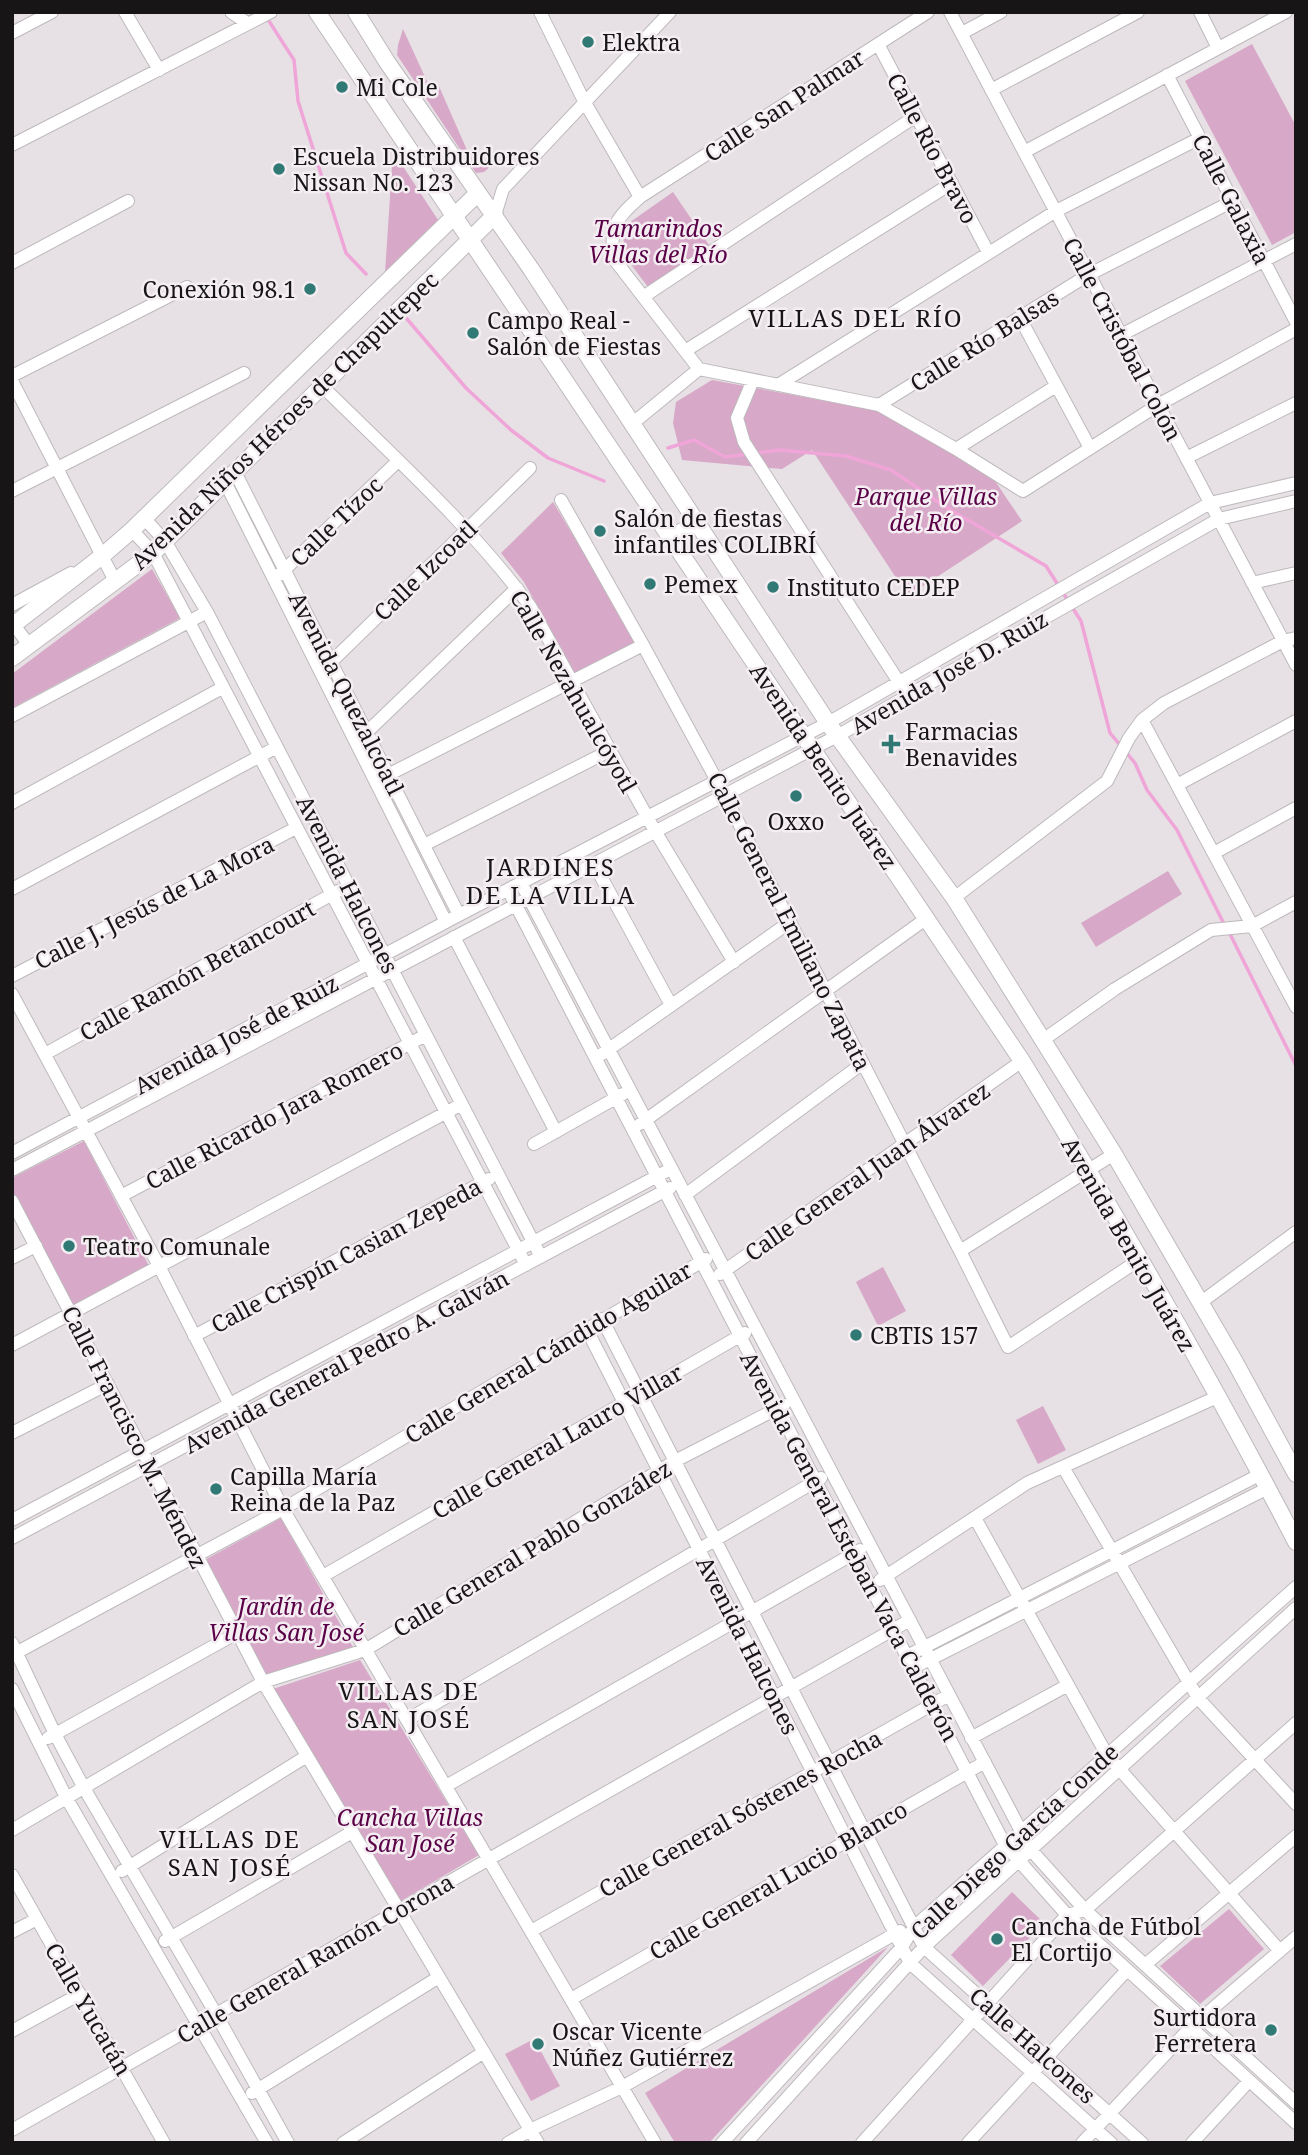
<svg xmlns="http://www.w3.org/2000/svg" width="1308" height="2155" font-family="'Noto Serif',serif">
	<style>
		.green { fill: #d7a8c7 }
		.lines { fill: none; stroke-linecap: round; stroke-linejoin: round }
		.stream { stroke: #efa5d7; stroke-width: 3.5 }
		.minor-casing { stroke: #beb9bc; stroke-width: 14 }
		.major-casing { stroke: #beb9bc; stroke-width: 18 }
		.minor { stroke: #fff; stroke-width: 12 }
		.major { stroke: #fff; stroke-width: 16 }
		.poi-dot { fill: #317975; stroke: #f4eef2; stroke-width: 2.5 }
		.labels { text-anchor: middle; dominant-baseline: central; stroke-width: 5; stroke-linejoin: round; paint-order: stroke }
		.poi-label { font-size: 23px; fill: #171516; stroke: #f4eef2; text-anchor: start }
		.street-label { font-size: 23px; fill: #171516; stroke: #f4eef2 }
		.park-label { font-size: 23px; font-style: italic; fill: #590047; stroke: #f4eef2 }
		.neighbourhood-label { font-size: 24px; letter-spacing: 2px; fill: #171516; stroke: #f4eef2 }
	</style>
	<rect width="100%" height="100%" fill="#e7e1e5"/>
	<path class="green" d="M403,29l27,59 8,-4 32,73 10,-3 11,12 -7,6 -8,1 -79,-118 1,-10z
		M1252,44l44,82v106l-24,13 -87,-164z
		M393,151l45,69 -53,53z
		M673,192l36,53 -61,42c-16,-22 -30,-33 -22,-62z
		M712,380l173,32 106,63 31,46 -114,75 -96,-146 -30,19 -100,-9 -9,-37 3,-21z
		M553,502l84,140 -61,33 -52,-93 -23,-29z
		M152,569l28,49 -168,90v-34z
		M1168,871l14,23 -86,53 -15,-24z
		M84,1141l66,127 -77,40 -61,-117v-13z
		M883,1267l23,44 -28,15 -22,-44z
		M1043,1406l23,44 -28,14 -22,-44z
		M281,1518l73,131 -89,27 -62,-115z
		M360,1660l119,195 -80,47 -126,-213z
		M1012,1892l32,31 -61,63 -32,-31z
		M1229,1909l35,40 -64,55 -40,-38z
		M888,1947l-179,196h-34l-30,-50z
		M534,2039l26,47 -29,15 -26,-47z"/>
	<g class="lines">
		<path class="stream" d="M267,18l27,42 4,41 48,152 20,21
			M407,319l59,69 45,42 37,28 56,23
			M668,448l26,-8 31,17 23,-3
			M755,453l25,-3 66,6 45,14 53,36 102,60 35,55 29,112 25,30 12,27 30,40 48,96
			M1229,932l67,134"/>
		<defs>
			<path id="minor" d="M125,12l34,58
				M231,12l16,11
				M540,12l44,89 56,96
				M950,12l346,653
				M1200,12l18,36
				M12,33l40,-21
				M962,33l39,-21
				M878,44l110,208
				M1167,75l129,247
				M991,90l147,-78
				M12,145l259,-133
				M1024,152l262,-140
				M495,215l8,-26 167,-177
				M12,263l116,-62
				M643,297l273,-181
				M1020,318l70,130
				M1121,335l175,-91
				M685,351l267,-168
				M699,369l180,36 77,44 67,42 135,-86 138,-76
				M699,369l-85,-110c-5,-33 2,-40 26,-62l288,-185
				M12,376l175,-89
				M753,380l-16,38 7,24 160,248
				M12,381l103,200
				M778,385l278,-174 144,-73
				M322,386c69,68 151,142 208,220l125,225 79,131
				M879,405l209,-130 145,-74
				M633,423l66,-54
				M956,449l100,-63
				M1186,458l110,-55
				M235,472l224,443
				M225,482l221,440
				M12,491l232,-118
				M561,500l82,145 74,136 243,470 48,96 131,-87
				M144,518l21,23 42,71 334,645
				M132,530l21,23 373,712
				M279,575l119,-114
				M1252,583l44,-10
				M12,605l59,-32
				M14,625l15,20
				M326,667l204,-199
				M12,716l195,-104
				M1142,720l154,287
				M367,732l150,-144
				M382,778l261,-133
				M1177,785l119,-64
				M12,803l210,-115
				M424,845l185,-94
				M1214,853l82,-45
				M594,864l77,141
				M521,883l510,967 54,60 211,193
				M12,889l265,-142
				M508,890l497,955 62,70 229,208
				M954,898l153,-117 22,-43 13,-18 22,-17 119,-62 13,-3
				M454,937l102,195
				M12,976l284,-148
				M12,994l147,272 124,243 372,634
				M1043,1040l72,-51 96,-59 41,-4 44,-24
				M45,1054l293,-163
				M602,1054l188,-132
				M640,1124l287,-206
				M534,1144l89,-50
				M12,1153l447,-238 369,-192 382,-220 86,-20
				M12,1170l825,-434 382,-217 77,-18
				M685,1195l178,-132
				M121,1196l305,-161
				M12,1201l251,481 275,461
				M960,1251l154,-97
				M12,1258l24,-12
				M720,1274l302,-213
				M1200,1303l96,-71
				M602,1319l322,628 218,196
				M586,1328l324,635 201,180
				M194,1336l295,-157
				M12,1345l450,-241
				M12,1433l96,-49
				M1063,1467l135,231 98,106
				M975,1518l132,237 173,196
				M12,1520l653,-348
				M12,1538l658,-350
				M323,1576l422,-243
				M880,1580l147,-97 190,-86
				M12,1643l43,91 29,54 132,226 72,129
				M12,1655l271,-146 423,-250
				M907,1656l354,-182
				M913,1668l355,-180
				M12,1689l55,110 200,344
				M407,1720l414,-242
				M48,1738l189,-105
				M971,1738l97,-53
				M446,1786l414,-236
				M12,1830l251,-148 102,-32 310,-189 109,-56
				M122,1871l185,-115
				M12,1875l152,268
				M531,1931l418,-236
				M12,1932l25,-13
				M165,1941l187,-109
				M1145,1965l151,-129
				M571,1999l414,-237
				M12,2031l68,-37
				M252,2093l187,-116
				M12,2130l898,-510
				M343,2143l141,-91
				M508,2143l22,-13 92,-43 278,-156
				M722,2143l180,-196 12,-20 382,-340
				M746,2143l178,-196 372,-339
				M862,2143l205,-228 18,-5 211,-187
				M968,2143l159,-173
				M1082,2143l109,-116 105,-90
				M1192,2143l57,-62"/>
			<path id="major" d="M317,12l705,1049c96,157 189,317 274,481
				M356,12l31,50 144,207 297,454 126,175 160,256 121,208 61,112
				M669,539l29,-17
				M12,626l90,-70 30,-26 346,-337
				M12,658l141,-105 342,-338"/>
		</defs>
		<use href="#minor" class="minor-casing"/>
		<use href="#major" class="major-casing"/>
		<use href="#minor" class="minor"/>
		<use href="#major" class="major"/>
	</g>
	<g class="poi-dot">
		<circle cx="588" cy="42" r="7"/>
		<circle cx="342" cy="87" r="7"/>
		<circle cx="279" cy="169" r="7"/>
		<circle cx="310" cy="289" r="7"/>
		<circle cx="473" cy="333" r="7"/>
		<circle cx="600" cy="531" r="7"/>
		<circle cx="650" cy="584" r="7"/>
		<circle cx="773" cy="587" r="7"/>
		<path d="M887.5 733.5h7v7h7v7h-7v7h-7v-7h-7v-7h7z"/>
		<circle cx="796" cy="796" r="7"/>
		<circle cx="69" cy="1246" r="7"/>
		<circle cx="856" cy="1335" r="7"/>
		<circle cx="216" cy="1489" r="7"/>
		<circle cx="997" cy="1939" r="7"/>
		<circle cx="1271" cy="2030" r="7"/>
		<circle cx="538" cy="2044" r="7"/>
	</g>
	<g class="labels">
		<g class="poi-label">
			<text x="602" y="42">Elektra</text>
			<text x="356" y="87">Mi Cole</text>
			<text x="293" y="156">Escuela Distribuidores<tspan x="293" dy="26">Nissan No. 123</tspan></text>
			<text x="296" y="289" text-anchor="end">Conexión 98.1</text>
			<text x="487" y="320">Campo Real -<tspan x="487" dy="26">Salón de Fiestas</tspan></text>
			<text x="614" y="518">Salón de fiestas<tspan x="614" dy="26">infantiles COLIBRÍ</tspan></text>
			<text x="664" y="584">Pemex</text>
			<text x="787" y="587">Instituto CEDEP</text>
			<text x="905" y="731">Farmacias<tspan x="905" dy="26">Benavides</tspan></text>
			<text x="796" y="821" text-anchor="middle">Oxxo</text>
			<text x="83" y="1246">Teatro Comunale</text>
			<text x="870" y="1335">CBTIS 157</text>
			<text x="230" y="1476">Capilla María<tspan x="230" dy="26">Reina de la Paz</tspan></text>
			<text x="1011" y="1926">Cancha de Fútbol<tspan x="1011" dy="26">El Cortijo</tspan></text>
			<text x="1257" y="2017" text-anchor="end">Surtidora<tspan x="1257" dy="26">Ferretera</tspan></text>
			<text x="552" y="2031">Oscar Vicente<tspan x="552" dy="26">Núñez Gutiérrez</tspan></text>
		</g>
		<g class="street-label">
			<text transform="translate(784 105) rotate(-33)">Calle San Palmar</text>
			<text transform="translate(933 148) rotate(62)">Calle Río Bravo</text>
			<text transform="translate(1232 199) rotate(63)">Calle Galaxia</text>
			<text transform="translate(1123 339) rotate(62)">Calle Cristóbal Colón</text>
			<text transform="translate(984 340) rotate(-32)">Calle Río Balsas</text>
			<text transform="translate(284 420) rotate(-44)">Avenida Niños Héroes de Chapultepec</text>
			<text transform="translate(336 521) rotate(-44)">Calle Tízoc</text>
			<text transform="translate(425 570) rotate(-44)">Calle Izcoatl</text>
			<text transform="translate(949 672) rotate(-30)">Avenida José D. Ruiz</text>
			<text transform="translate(574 691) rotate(60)">Calle Nezahualcóyotl</text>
			<text transform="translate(347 693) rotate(63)">Avenida Quezalcóatl</text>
			<text transform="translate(824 766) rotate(56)">Avenida Benito Juárez</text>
			<text transform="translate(348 884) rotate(63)">Avenida Halcones</text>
			<text transform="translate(154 902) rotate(-27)">Calle J. Jesús de La Mora</text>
			<text transform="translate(790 921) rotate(63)">Calle General Emiliano Zapata</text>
			<text transform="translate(197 970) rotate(-29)">Calle Ramón Betancourt</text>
			<text transform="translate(236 1034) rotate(-28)">Avenida José de Ruiz</text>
			<text transform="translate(274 1115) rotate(-28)">Calle Ricardo Jara Romero</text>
			<text transform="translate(867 1171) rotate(-35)">Calle General Juan Álvarez</text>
			<text transform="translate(1129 1244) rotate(60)">Avenida Benito Juárez</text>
			<text transform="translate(346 1255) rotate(-28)">Calle Crispín Casian Zepeda</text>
			<text transform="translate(548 1352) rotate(-31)">Calle General Cándido Aguilar</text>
			<text transform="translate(346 1361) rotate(-28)">Avenida General Pedro A. Galván</text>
			<text transform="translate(135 1437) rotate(63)">Calle Francisco M. Méndez</text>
			<text transform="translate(557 1441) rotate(-30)">Calle General Lauro Villar</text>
			<text transform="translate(850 1546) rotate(62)">Avenida General Esteban Vaca Calderón</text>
			<text transform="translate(532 1548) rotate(-31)">Calle General Pablo González</text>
			<text transform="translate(748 1645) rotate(63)">Avenida Halcones</text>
			<text transform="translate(740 1813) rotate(-29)">Calle General Sóstenes Rocha</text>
			<text transform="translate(1014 1841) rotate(-43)">Calle Diego García Conde</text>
			<text transform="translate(778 1880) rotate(-30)">Calle General Lucio Blanco</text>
			<text transform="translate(315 1958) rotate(-30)">Calle General Ramón Corona</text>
			<text transform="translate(89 2009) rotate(60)">Calle Yucatán</text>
			<text transform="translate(1033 2045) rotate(42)">Calle Halcones</text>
		</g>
		<g class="park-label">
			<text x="658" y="228">Tamarindos<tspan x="658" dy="26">Villas del Río</tspan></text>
			<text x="926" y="496">Parque Villas<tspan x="926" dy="26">del Río</tspan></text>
			<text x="286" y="1606">Jardín de<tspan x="286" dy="26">Villas San José</tspan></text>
			<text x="410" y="1817">Cancha Villas<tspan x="410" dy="26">San José</tspan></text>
		</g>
		<g class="neighbourhood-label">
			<text x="856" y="317">VILLAS DEL RÍO</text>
			<text x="551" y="866">JARDINES<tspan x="551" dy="28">DE LA VILLA</tspan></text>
			<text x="409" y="1690">VILLAS DE<tspan x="409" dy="28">SAN JOSÉ</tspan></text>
			<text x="230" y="1838">VILLAS DE<tspan x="230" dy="28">SAN JOSÉ</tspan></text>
		</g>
	</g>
	<rect width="1308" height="2155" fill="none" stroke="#171516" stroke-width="28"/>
</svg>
